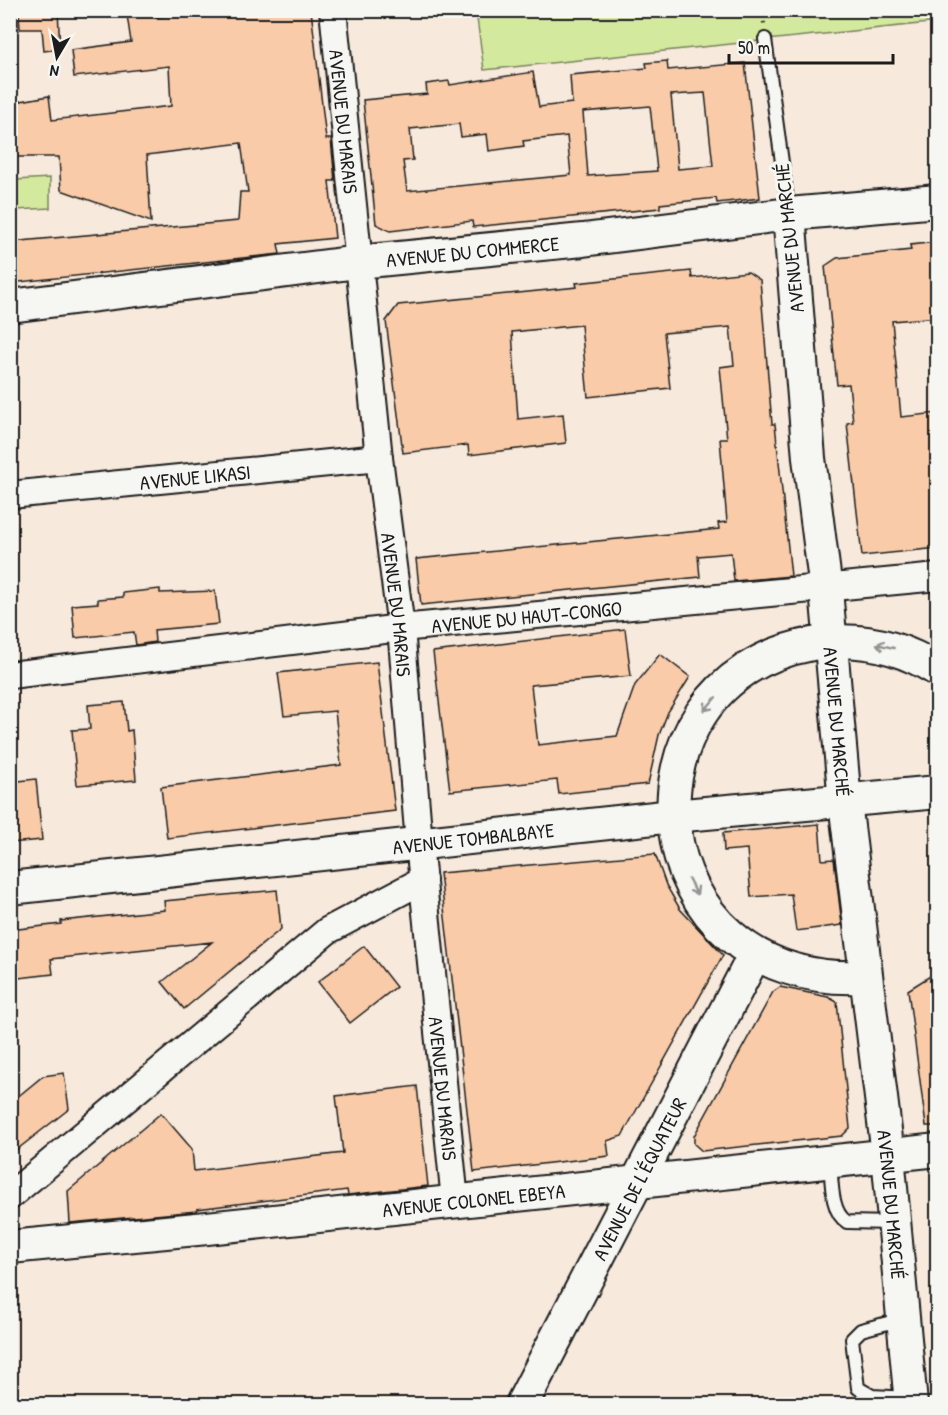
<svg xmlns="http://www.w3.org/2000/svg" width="948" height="1415" font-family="'Patrick Hand',sans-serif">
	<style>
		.green { fill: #d3e99e; stroke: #78825d; stroke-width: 1.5 }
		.building { fill: #f9cba8; stroke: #1c1c1c; stroke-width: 1.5; fill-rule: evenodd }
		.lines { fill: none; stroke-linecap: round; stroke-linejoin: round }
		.service-casing { stroke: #1c1c1c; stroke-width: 16 }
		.minor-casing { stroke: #1c1c1c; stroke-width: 30 }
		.tertiary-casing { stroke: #1c1c1c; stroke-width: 36 }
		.path { stroke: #1c1c1c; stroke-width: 4; stroke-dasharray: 1.5 4.5; stroke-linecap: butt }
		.service { stroke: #f6f6f2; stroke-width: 12 }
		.minor { stroke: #f6f6f2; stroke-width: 26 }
		.tertiary { stroke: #f6f6f2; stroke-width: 32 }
		.oneway { stroke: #949492 }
		.labels { text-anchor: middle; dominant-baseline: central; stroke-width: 6; stroke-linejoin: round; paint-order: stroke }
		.street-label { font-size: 20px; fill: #1c1c1c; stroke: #f6f6f2 }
	</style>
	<rect width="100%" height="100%" fill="#f7e9dc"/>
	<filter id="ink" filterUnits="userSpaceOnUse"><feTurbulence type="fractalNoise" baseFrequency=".0167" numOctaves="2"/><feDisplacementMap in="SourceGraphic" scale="12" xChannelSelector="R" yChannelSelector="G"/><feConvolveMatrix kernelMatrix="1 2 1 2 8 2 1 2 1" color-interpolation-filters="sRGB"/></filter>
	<g filter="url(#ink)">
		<path class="green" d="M937,10l1,12 -454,48 -8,-59z
			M50,178v30l-34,2 -1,-30z"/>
		<path class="building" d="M58,10l2,39 -16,2 -2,-22h-22l-1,-16z
			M229,10h82l15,129h5l4,42h-6l6,57 -57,6 2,10 -270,29v-41l228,-21 2,-29h8l-7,-49 -94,12 4,67 -90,-32 -2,-33h-49v-54l39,-7 3,24 119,-14 -2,-40 -95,11 -3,-27 60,-8 -4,-27 29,-4v6z
			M667,61l1,9 77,-7 15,135 -43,5 -1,-5 -56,6v4l-187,19 -1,-6 -82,10 -14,-7 -13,-124 64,-6 -1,-10 23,-3 1,4 83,-13 6,35 33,-4 -2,-28 77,-7 -1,-5zM705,93l8,73 -35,3 -7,-74zM650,106l7,65 -69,5 -5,-64zM459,124l2,13 26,-3 2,17 35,-5 -1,-5 44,-5 4,39 -164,16 -4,-30 10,-1 -3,-31z
			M938,242v75l-46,4 9,96 37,-4v135l-76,8 -15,-133 6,-1 -4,-38 -12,1 -12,-119 12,-8 74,-8 -1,-5z
			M691,271l1,7 56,-6 12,8 12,144h3l16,152 -57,5 -3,-28 -33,3 2,21 -279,28 -5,-46 303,-30 -1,-6 9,-1 -7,-83h7l-7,-72 14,-2 -4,-38 -66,6 6,55 -82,9 -7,-72 -69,7 6,87 45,-5 3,29 -97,12 -1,-10 -65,8 -17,-132 12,-16 179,-18 -1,-4z
			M160,589v4l55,-2 4,33 -65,6 1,12 -19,3 -2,-13 -59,6 -3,-33 26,-2v-4l25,-2v-4z
			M625,629l6,47 -100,9 7,60 79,-9 18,-51 25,-31 30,23 -22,35 -9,23 -11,49 -89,10 -2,-14 -107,11 -17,-139z
			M377,662l18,149 -228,27 -6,-51 180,-22 -6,-54 -51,5 -6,-43z
			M124,702l3,29 5,-1 4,50 -59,5 -5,-55 18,-1 -2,-24z
			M36,779l6,61 -32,3v-61z
			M819,824l3,36 12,-1 8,66 -46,6 -5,-37 -40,3 -4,-48 -23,2 -1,-18z
			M655,854l11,31 14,24 43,46 -101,181 -15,5 2,15 -135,16 -34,-299z
			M277,890l4,39 -97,80 -22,-27 50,-40 -161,17 2,15 -43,5v-49l51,-6v-3l104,-11 -1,-9z
			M364,946l32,41 -46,36 -32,-41z
			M938,971v155h-12l-18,-136z
			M780,987l48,10 9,5 13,126 -8,8 -140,15 -8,-7v-8l79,-144z
			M64,1073l5,36 -59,46v-52l33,-27z
			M417,1086l11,100 -80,9 -1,-5 -150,19v2l-127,12 -2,-32 93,-78 31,36 2,22 149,-18 -7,-57z"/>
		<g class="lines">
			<defs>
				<path id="service" d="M765,39l24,174
					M830,1161c2,18 0,51 17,61l46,1
					M903,1319l-42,11 -9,9 6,49 14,8 37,2"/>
				<g id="minor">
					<path id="s1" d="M333,10l46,448 22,170 18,215 36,358"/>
					<path id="s2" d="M10,495l369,-37"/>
					<path id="s3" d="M10,675l391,-47 537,-51"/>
					<path d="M10,1196l317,-265 96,-51"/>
				</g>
				<g id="tertiary">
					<path id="s4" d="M789,214l20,244 17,132 19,212 43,353 23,249"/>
					<path id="s5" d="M10,306l348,-44 225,-22 206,-26 149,-13"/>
					<path id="s6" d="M10,888l663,-72 265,-24"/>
					<path d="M864,977c-229,12 -258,-295 -52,-333 45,-8 88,2 126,26"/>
					<path id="s7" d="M10,1247l197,-19 731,-78"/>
					<path id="s8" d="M522,1404l233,-450"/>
				</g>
			</defs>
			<use href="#service" class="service-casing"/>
			<use href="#minor" class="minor-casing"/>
			<use href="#tertiary" class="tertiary-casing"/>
			<path class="path" d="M763,10l1,14"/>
			<use href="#service" class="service"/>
			<use href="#minor" class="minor"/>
			<use href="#tertiary" class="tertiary"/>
		</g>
		<defs><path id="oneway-shaft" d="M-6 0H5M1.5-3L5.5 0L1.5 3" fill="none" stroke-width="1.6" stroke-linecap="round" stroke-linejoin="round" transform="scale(1.5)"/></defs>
		<g class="oneway">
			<use href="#oneway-shaft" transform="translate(885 646) rotate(-167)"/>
			<use href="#oneway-shaft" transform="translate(710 704) rotate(131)"/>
			<use href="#oneway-shaft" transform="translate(693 887) rotate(61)"/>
		</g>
	</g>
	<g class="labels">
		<g class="street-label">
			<text stroke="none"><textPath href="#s1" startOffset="112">AVENUE DU MARAIS</textPath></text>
			<text transform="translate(789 238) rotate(-96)">AVENUE DU MARCHÉ</text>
			<text stroke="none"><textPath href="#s5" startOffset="466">AVENUE DU COMMERCE</textPath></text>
			<text stroke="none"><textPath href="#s2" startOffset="186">AVENUE LIKASI</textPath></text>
			<text stroke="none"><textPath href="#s1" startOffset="598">AVENUE DU MARAIS</textPath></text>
			<text stroke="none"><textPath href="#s3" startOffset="520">AVENUE DU HAUT-CONGO</textPath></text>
			<text stroke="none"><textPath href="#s4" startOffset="510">AVENUE DU MARCHÉ</textPath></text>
			<text stroke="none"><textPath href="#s6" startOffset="466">AVENUE TOMBALBAYE</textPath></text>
			<text stroke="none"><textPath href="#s1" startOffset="1084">AVENUE DU MARAIS</textPath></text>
			<text stroke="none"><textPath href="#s8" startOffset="254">AVENUE DE L'ÉQUATEUR</textPath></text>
			<text stroke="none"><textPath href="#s7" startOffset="466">AVENUE COLONEL EBEYA</textPath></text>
			<text stroke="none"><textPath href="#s4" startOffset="996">AVENUE DU MARCHÉ</textPath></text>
		</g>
	</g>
	<rect width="948" height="1415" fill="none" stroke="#f6f6f2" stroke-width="36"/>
	<rect x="18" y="18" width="912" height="1379" fill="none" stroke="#1c1c1c" stroke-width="2" filter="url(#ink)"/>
	<g transform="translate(57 57) rotate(190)" stroke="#f6f6f2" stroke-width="4.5" paint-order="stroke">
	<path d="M0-4.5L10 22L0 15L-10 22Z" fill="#1c1c1c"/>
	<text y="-9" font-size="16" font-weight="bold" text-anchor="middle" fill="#1c1c1c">N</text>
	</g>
	<path d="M729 54v9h164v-9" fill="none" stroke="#1c1c1c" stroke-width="3"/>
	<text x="738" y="54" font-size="18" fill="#1c1c1c" stroke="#f6f6f2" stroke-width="4.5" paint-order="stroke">50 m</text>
</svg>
